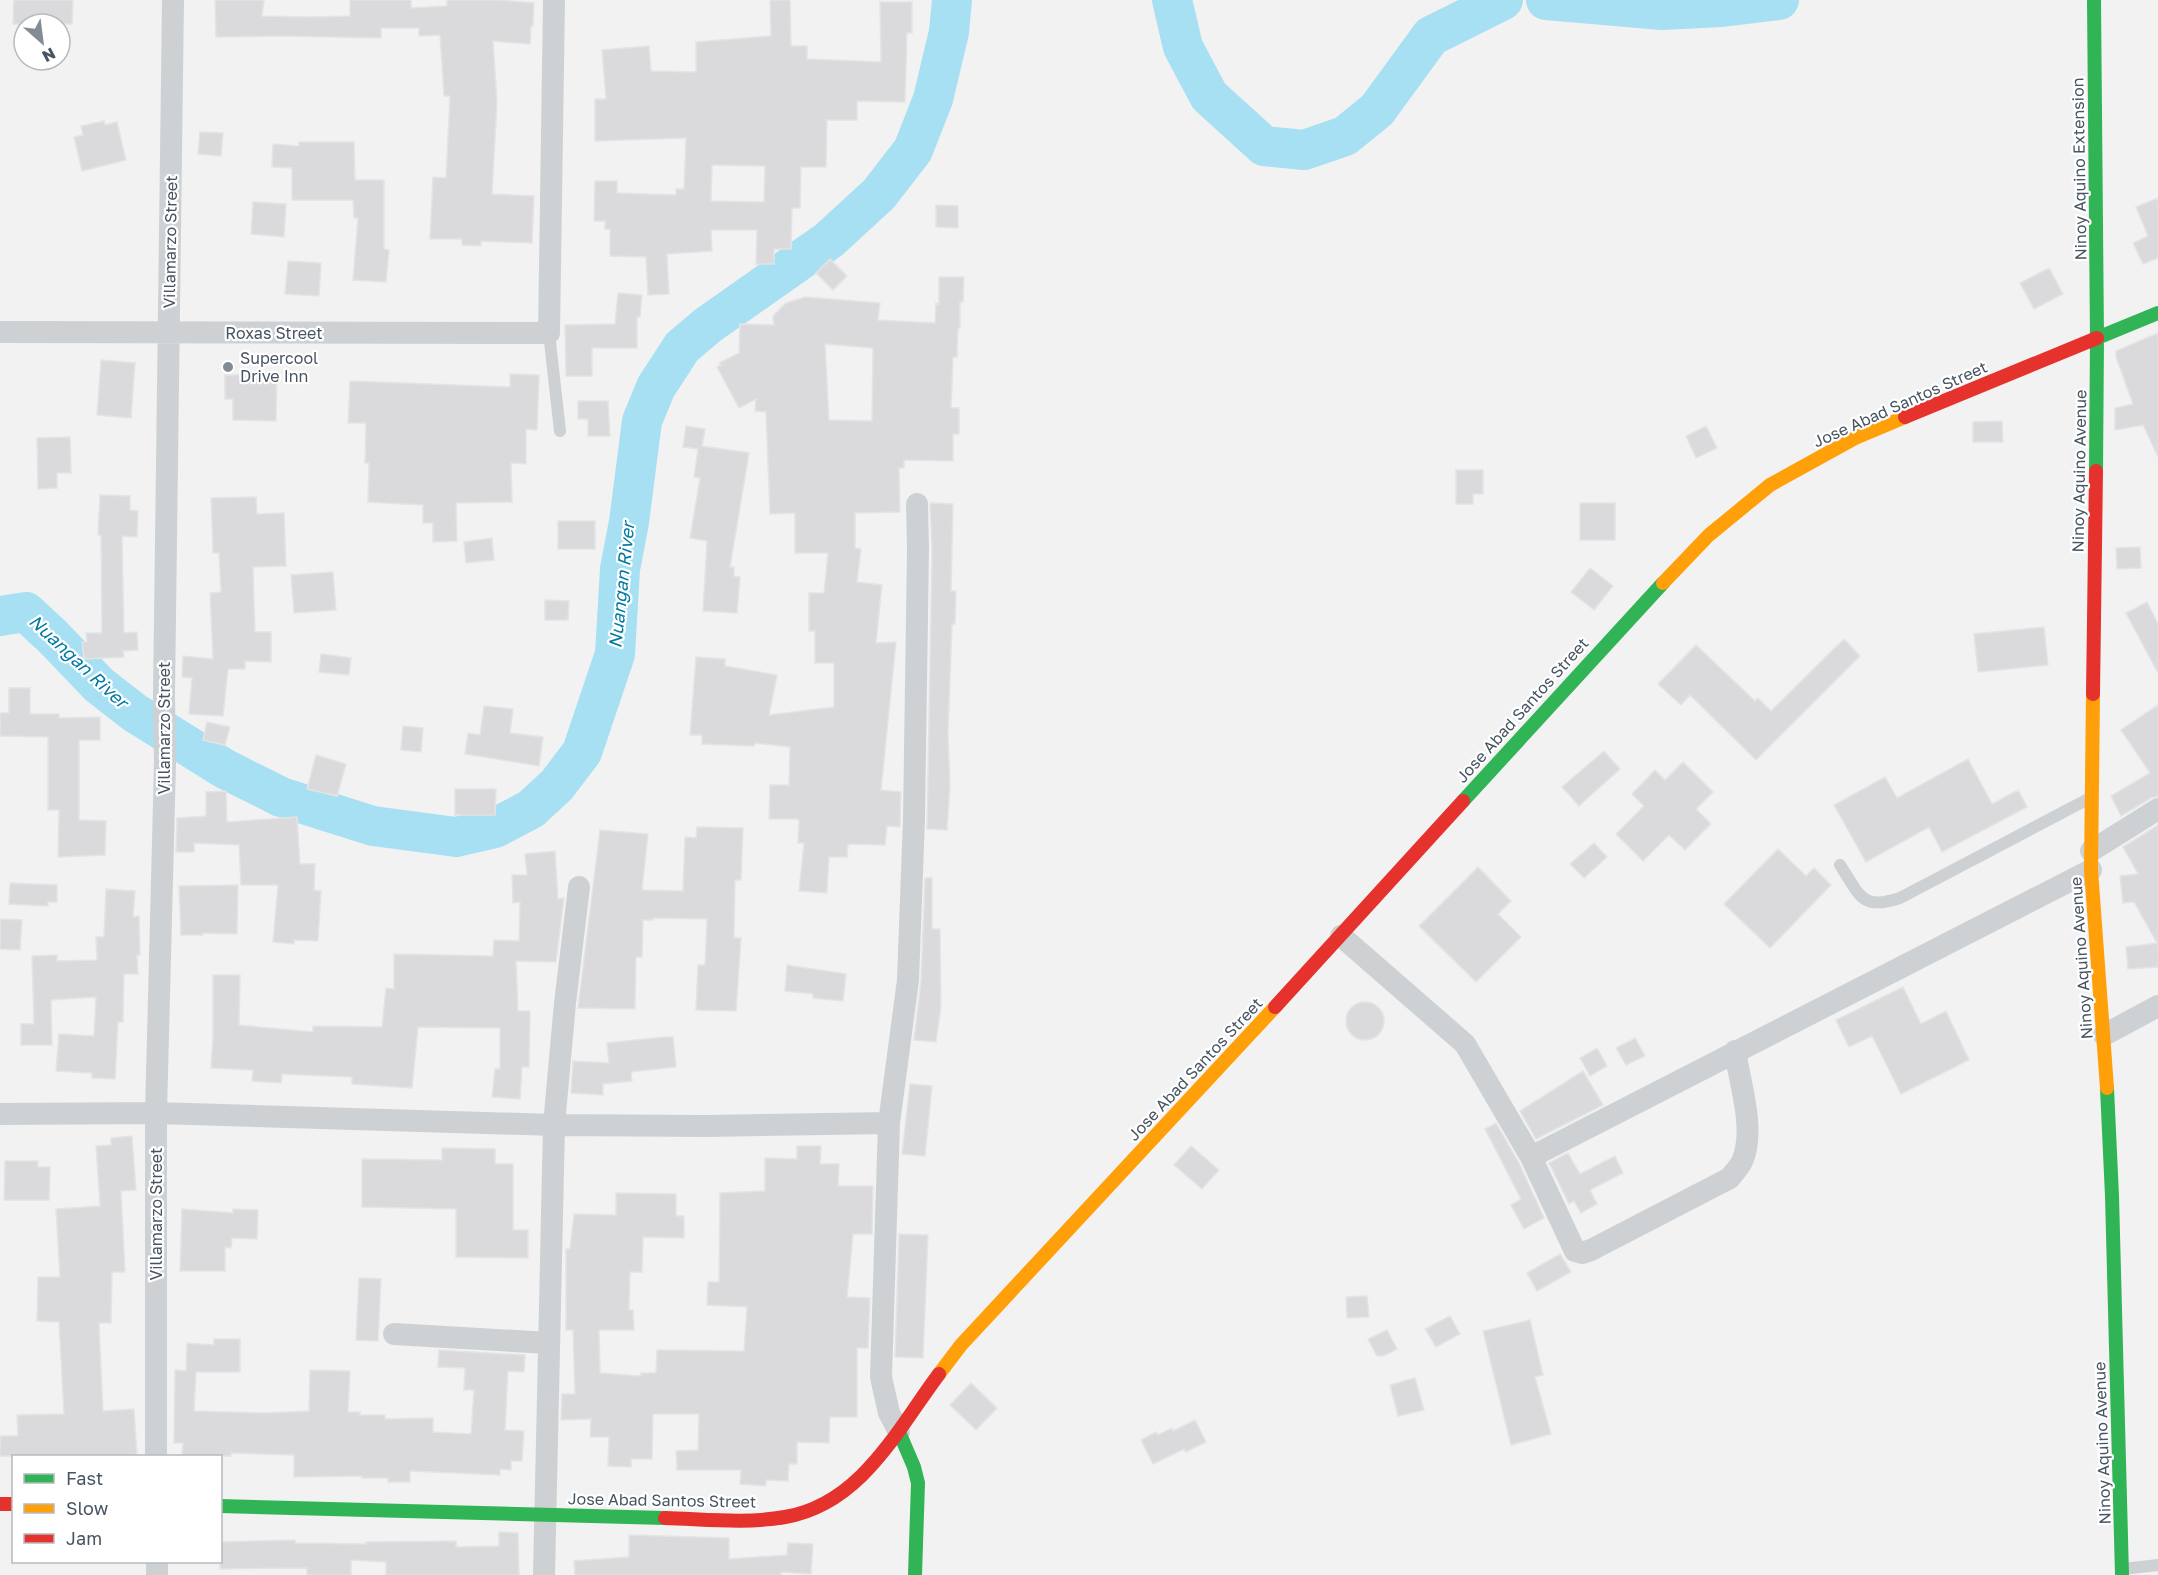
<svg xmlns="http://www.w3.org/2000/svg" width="2158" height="1575" font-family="'Golos Text',sans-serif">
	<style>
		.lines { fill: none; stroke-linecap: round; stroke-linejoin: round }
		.river { stroke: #a7e0f3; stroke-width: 40 }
		.building { fill: #dadadc; stroke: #e4e4e5; stroke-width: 1.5; fill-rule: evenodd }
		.lane { stroke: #ced1d3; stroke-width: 12 }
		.street { stroke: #ced1d3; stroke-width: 22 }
		.fast { stroke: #30b455; stroke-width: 14 }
		.slow { stroke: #ff9f0a; stroke-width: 14 }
		.jam { stroke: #e5322d; stroke-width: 14 }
		.poi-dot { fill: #838b94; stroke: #fff; stroke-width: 2 }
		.labels { text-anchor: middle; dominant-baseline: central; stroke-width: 4.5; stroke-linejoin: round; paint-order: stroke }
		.street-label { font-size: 16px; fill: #475461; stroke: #fff }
		.poi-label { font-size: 16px; fill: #475461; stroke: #fff; text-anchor: start }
		.water-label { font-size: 18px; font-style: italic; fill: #037aa2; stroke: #fff }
	</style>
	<rect width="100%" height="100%" fill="#f3f2f2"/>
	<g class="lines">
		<path class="river" d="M1172,0l11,47 26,49 55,50 40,4 41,-14 32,-26 54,-74 72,-36
			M1546,0l116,10 60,-3 57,-7
			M0,616l26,-4 27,25 46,48 36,28 90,56 56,28 92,29 83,11 39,-9 36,-19 26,-24 25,-33 33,-98 5,-85 9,-47 13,-101 14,-34 26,-40 26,-22 121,-85 50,-46 34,-44 20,-51 16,-67 3,-32"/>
	</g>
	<path class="building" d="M14,0h59l-1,24h-59z
		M215,0h49l-2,16 48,1 40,-1v-16h61v8l36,-2v-6h53l34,3 -1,23h-2l-1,18 -37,-3 4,61 -5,92 42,2 -2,47 -51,-2v5l-19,-1v-6h-32l3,-62 13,1 4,-82h-6l-4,-61 -21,1v-8h-38v10l-101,-2 -64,1z
		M770,0h20l1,46h16v13l74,3 -1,-60h32v31h-5l-2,69 -48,-1v19h-30l-1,47h-25l-1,41h-8l-1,41h-17v15h-18l1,-34h-46l1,21 -45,3 2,40 -21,1 -2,-38 -36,-1v-27h-5v-8h-11l1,-40h22v12l59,2v-6h8l2,-51 -91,3v-42h11l-4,-49 47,-4 2,25 45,1v-30l75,-6zM712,165l53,1 -1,36 -53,-1z
		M104,121l1,4 12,-3 9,38 -44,11 -8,-34 9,-2 -2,-9z
		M200,132l23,1 -2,23 -23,-2z
		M299,142h55l1,38h29v69l5,1 -3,32 -33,-2 5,-62h-4l-1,-18h-61v-32l-20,-1 1,-23 26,2z
		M2158,198v60l-15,6 -10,-21 15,-7 -12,-29z
		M253,202l33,2 -2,33 -33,-3z
		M936,205l22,1v22l-22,-1z
		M830,259l17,17 -14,14 -17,-17z
		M288,261l33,2 -2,33 -34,-2z
		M2049,268l14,26 -29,15 -14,-26z
		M939,277h25l-1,25h-3v26h-2l-1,29h-4l-2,51h8v26h-6v27l-49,-1v8h-5l1,44 -45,1v35l6,1 -4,33 25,3 -6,58 20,-1 -15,148 20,2 -1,35 -13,-1 -2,19 -37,-1 -1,13h-18l-2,36 -28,-2 5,-48h-6l1,-22 -2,-2h-28l1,-34h19l1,-38 -35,-4 -1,3 -52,-2v-9h-12l6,-78 29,2v7l52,9 -8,40 65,-8v-44h-19v-32h-6v-38h15l4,-40h-33v-40l-25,1 -4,-102 -11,-1 1,-12 -17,9 -22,-41 4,-2 -2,-2 20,-10 1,-29 34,1 -1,-9 13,-13 19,-6 75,6 -2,17 57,3 1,-20 3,1zM825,344l48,4 -1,73 -43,-1z
		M618,293l24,2 -2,22h-3v31h-45v28h-26l-1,-51 50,-1z
		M2158,333v124l-15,-32 -28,5v-22l18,-4 -17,-47v-6z
		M101,360l34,3 -4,55 -34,-3z
		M510,374l29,1 -2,55 -11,-1v35l-15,-1 1,39 -56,1 1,38 -24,1v-19h-10v-18l-55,-3 1,-39h-4l1,-40h-18l2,-42 160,6z
		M225,375h52l-1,46 -43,-1v-21h-8z
		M578,401h30l2,35h-22v-17h-10z
		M2002,421l1,21h-30v-20z
		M686,426l19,3 -3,17 47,7 -19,114h4v9l6,1 -3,36 -34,-2 4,-70 -17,-3 10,-60 -6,-1 4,-28 -15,-2z
		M1706,426l11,22 -21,10 -10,-22z
		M70,437l1,36h-14v15l-19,1 -1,-51z
		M1456,470h27v24h-10v10h-17z
		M100,495l30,1v14l8,1 -1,26 -15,-1 2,97 13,-1 1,18 -15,1 1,6 -40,2 -2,-17h5l-1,-9h16l-1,-98h-3z
		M256,497l1,17 27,-1 2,53 -33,1 2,65h16v30l-26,-1v8h-17l-5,47 -34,-2 3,-36 -10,-1 1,-21 30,3 -3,-66 11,-1 -2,-39h-6l-2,-55z
		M930,503l23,1 -2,87h5l-1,33h-3l-4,111 2,51 -3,44 -20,-1 5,-280z
		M1580,503h35v37h-35z
		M558,521h37v28h-37z
		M492,538l2,22 -28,3 -2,-21z
		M2140,547l1,21 -24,1 -1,-21z
		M1590,568l23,18 -19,24 -23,-18z
		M333,572l3,38 -42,3 -3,-38z
		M545,600l24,1 -1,19h-23z
		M2147,602l11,22v49l-32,-60z
		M2044,627l4,38 -70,7 -4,-38z
		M1844,639l16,17 -104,104 -66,-65 -9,10 -23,-21 38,-39 59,56 3,-3 13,13z
		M321,654l30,4 -2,17 -30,-3z
		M9,688h21v26h29v4l41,-1v23h-21v80l27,1 -1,34 -47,2 1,-47h-11v-73l-48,-1v-23h9z
		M2158,705v91l-7,2 -30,18 -10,-20 39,-23 -29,-43z
		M484,706l29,3 -3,24 33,4 -4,29 -74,-12 3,-21 12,2z
		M207,722l23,5 -5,18 -22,-5z
		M403,726l20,2 -2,24 -20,-2z
		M1604,751l16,18 -41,37 -17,-19z
		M316,755l30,9 -9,32 -30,-7z
		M1968,759l24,45 26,-14 9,17 -85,45 -13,-25 -63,35 -32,-57 51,-28 12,21z
		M1683,762l30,30 -17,17 15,15 -26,26 -16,-15 -26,26 -27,-27 28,-28 -12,-12 23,-24 10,10z
		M455,789h41l-1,26h-40z
		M226,791l1,31 70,-5 3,47h15l-1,26 7,1 -3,50 -24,-1v4l-21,-2 5,-57h-37l-2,-40 -45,-2v9h-18l1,-34 29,-2v-24z
		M2158,825v142l-30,2 -2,-22 31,-4 -23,-41 -11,1 -3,-27 18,-2 -15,-27z
		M697,827l46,1 -2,52h-6l-1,58h7l-5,73 -40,-1 2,-45h7l2,-46 -54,-1v2h-10l-1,37h-6l-1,52 -57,-1 22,-178 48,4 -6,56 41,1 2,-54 11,1z
		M1594,843l13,14 -23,21 -14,-14z
		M1778,849l28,27 8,-8 17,17 -61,63 -46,-44z
		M555,851l3,48 6,-1 -8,64 -40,-1 2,50h12l-1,56h-7l-2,32 -28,-2 3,-28h5v-41l-82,-1 -6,61 -60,-4v-7l-70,-3 -1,9 -29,-2 1,-11 -42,-2 2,-32v-61h27l-1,50 74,7v-6l69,1 4,-39 8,1v-35l99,2 1,-16 25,1 1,-39 -7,1 -1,-28h15l-2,-21z
		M1478,867l33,34 -13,13 23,23 -45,45 -57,-56z
		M925,878h7v51h8l1,78 -5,35 -22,-2 7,-59z
		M10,883l47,2v17h-9v4l-39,-2z
		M238,885l-1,49 -34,-1v2h-22l-2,-49z
		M106,889l29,2 -2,26 6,-1 1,39h-3l1,19h-14l-1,48h-5l-3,57 -23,-1v-5l-36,-2 3,-37 35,2 2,-39 -45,3 1,45h-31v-21h13l-2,-68 25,-1v6l40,-1 -1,-23h8z
		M0,919l22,1 -2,30 -20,-1z
		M787,965l59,9 -3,27 -30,-3v-4l-28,-3z
		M1903,987l18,37 25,-13 23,49 -68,34 -29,-58 -23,11 -13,-27z
		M1346 1021a19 19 0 1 1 38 0a19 19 0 1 1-38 0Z
		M665,1037h8l3,30 -45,5 1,9 -29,3v11l-32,-2 2,-32 36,2 -2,-20z
		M1635,1038l10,18 -19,9 -10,-17z
		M1597,1048l10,18 -17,10 -10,-18z
		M1583,1071l20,34 -67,34 -16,-28z
		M910,1084l22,2 -7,70 -23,-2z
		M1496,1123l23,40 25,55 -20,11 -13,-24 10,-6 -36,-70z
		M132,1136l4,54 -15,1 4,81h-13l-1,51h-12l4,88 31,-2 3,47h-137v-20h18l-1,-21 47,-1 -5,-92 -22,-1 1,-44h22l-4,-68 44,-3 -4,-60 15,-1v-7z
		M797,1146h24l-1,18h19l-1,22h35l-1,48h-19l-6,63 23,1 -2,50h-11v69h-27l-1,26 -32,-1v22h-8l-1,17 -22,-1v6l-26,-2 1,-14h-64l-1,-19 22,-1 1,-36h-46l-1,45h-21v8l-23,-1 1,-29h-19l1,-18 -30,1 1,-26h13l-2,-64h-7v-81h4l4,-35 42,1v-22l60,1v22h8v22l-41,-1 -1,35h-12l-1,38h4l1,20h-35l1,43 41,3v-3h15l1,-23 87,1 3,-44 -40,-2 1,-23h11l1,-89 45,-2v-33l32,1z
		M1191,1146l28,24 -17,19 -28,-24z
		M442,1148l53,1v15h18v66h15v28l-72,-1v-48l-94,-2v-48l80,1z
		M1568,1153l12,21 35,-18 8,17 -33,17 7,14 -16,9 -7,-12 -5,3 -20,-41z
		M5,1161h33v6h12l-1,33h-45z
		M182,1209l51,4v-4l25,1 -1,29 -25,-1 -1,10 -6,-1v24h-45z
		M899,1234l29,1 -5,123 -28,-1z
		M1560,1254l11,18 -34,19 -10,-18z
		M359,1278l22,1 -3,62 -22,-1z
		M1367,1296l2,21 -22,1 -1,-21z
		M1450,1316l10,18 -24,13 -11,-18z
		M1530,1320l13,55 -8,2 16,57 -40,11 -28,-114z
		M1387,1330l10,19 -13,7h-7l-9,-17z
		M214,1339h26v33h-44l-2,39 72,2 43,-2 1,-41 40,1 -2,41h12v3h25v4l48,-1v14l38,2 3,-44h-10l1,-22 -27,-1 1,-17 86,5 -1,17 -16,-1 -3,59 19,1 -2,30h-11v9l-11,-1v6l-90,-4v11h-22v-4h-26v-2l-68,1v-22l-63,-2v3h-49l1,-13h-9l1,-73 11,1 1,-28 27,2z
		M1415,1378l9,32 -26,6 -8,-31z
		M971,1383l26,25 -21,22 -26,-25z
		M1195,1420l11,22 -20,10 -2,-3 -31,15 -12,-24 15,-8 2,3 14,-7 1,3z
		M499,1532l19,1 1,42h-133v-13l-35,-2v15h-44v-7l-87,1v-27l75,-2v3l71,1v-2l90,-1v6l43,-1z
		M629,1535l100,3v21l58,-4 1,-12 25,1 -2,30 -30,-2v3h-206l-1,-14 55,-4z"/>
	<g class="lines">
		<path class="lane" d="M549,333l11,98
			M1840,865c20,30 21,46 60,33l190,-100
			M2123,1569l35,-4"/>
		<path class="street" d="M0,332l549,1 5,-333
			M2091,851l67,-42
			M1341,936l124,108 66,113 44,94 7,2 9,-3 139,-72c4,-6 11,-12 13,-19 12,-30 -3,-76 -8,-108
			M2104,1035l54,-29
			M0,1114l156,-1 398,12 152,1 183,-3
			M1531,1157l560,-287
			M394,1334l155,9
			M899,1432l-10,-19 -8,-36 8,-254 19,-143 6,-162 4,-269 -1,-45
			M156,1456v-343l9,-350 -1,-68 9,-695
			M157,1562v13
			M544,1575l10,-450 11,-122 14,-116"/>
		<path class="fast" d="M2094,0l3,338 -1,133
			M2097,338l61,-25
			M1463,801l200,-218
			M2107,1088l5,108 10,379
			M899,1432l15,35 4,16 -3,92
			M220,1506l445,12"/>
		<path class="slow" d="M1663,583l46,-48 61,-50 85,-47 50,-21
			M2093,694l-2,176 16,218
			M939,1374l22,-29 314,-338"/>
		<path class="jam" d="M1905,417l192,-79
			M2093,694l3,-223
			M1275,1007l188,-206
			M0,1504h14
			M665,1518c39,1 81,6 120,-1 76,-13 112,-87 154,-143"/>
	</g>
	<circle class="poi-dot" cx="228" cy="367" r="6"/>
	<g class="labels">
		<g class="street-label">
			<text transform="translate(2079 169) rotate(-91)">Ninoy Aquino Extension</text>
			<text transform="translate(170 242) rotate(-89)">Villamarzo Street</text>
			<text x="274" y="333">Roxas Street</text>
			<text transform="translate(1900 404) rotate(-24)">Jose Abad Santos Street</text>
			<text transform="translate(2079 471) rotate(-89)">Ninoy Aquino Avenue</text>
			<text transform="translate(1522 710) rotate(-48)">Jose Abad Santos Street</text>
			<text transform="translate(164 728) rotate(-90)">Villamarzo Street</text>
			<text transform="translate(2081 958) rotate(-94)">Ninoy Aquino Avenue</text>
			<text transform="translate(1195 1069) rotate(-47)">Jose Abad Santos Street</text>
			<text transform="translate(156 1214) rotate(-90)">Villamarzo Street</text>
			<text transform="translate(2102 1443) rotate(-92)">Ninoy Aquino Avenue</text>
			<text transform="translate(662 1500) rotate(1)">Jose Abad Santos Street</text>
		</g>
		<g class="poi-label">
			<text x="240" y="358">Supercool<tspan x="240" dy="18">Drive Inn</tspan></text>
		</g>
		<g class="water-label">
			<text transform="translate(621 585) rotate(-84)">Nuangan River</text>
			<text transform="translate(79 661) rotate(43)">Nuangan River</text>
		</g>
	</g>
	<rect x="12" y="1455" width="210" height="108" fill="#ffffff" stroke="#b5bbc0" stroke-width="1.5"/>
	<rect x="24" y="1474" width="30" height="9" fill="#30b455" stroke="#b5bbc0" stroke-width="1.5"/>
	<text x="66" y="1485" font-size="18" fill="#475461">Fast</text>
	<rect x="24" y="1504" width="30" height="9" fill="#ff9f0a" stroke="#b5bbc0" stroke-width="1.5"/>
	<text x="66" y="1515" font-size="18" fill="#475461">Slow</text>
	<rect x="24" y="1534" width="30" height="9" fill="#e5322d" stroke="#b5bbc0" stroke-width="1.5"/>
	<text x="66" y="1545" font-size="18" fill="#475461">Jam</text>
	<g transform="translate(42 42) rotate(152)"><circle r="28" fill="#ffffff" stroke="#b5bbc0" stroke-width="1.5"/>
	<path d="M0-4.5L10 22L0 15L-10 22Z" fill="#838b94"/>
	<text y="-9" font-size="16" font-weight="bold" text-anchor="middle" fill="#475461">N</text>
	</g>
</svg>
